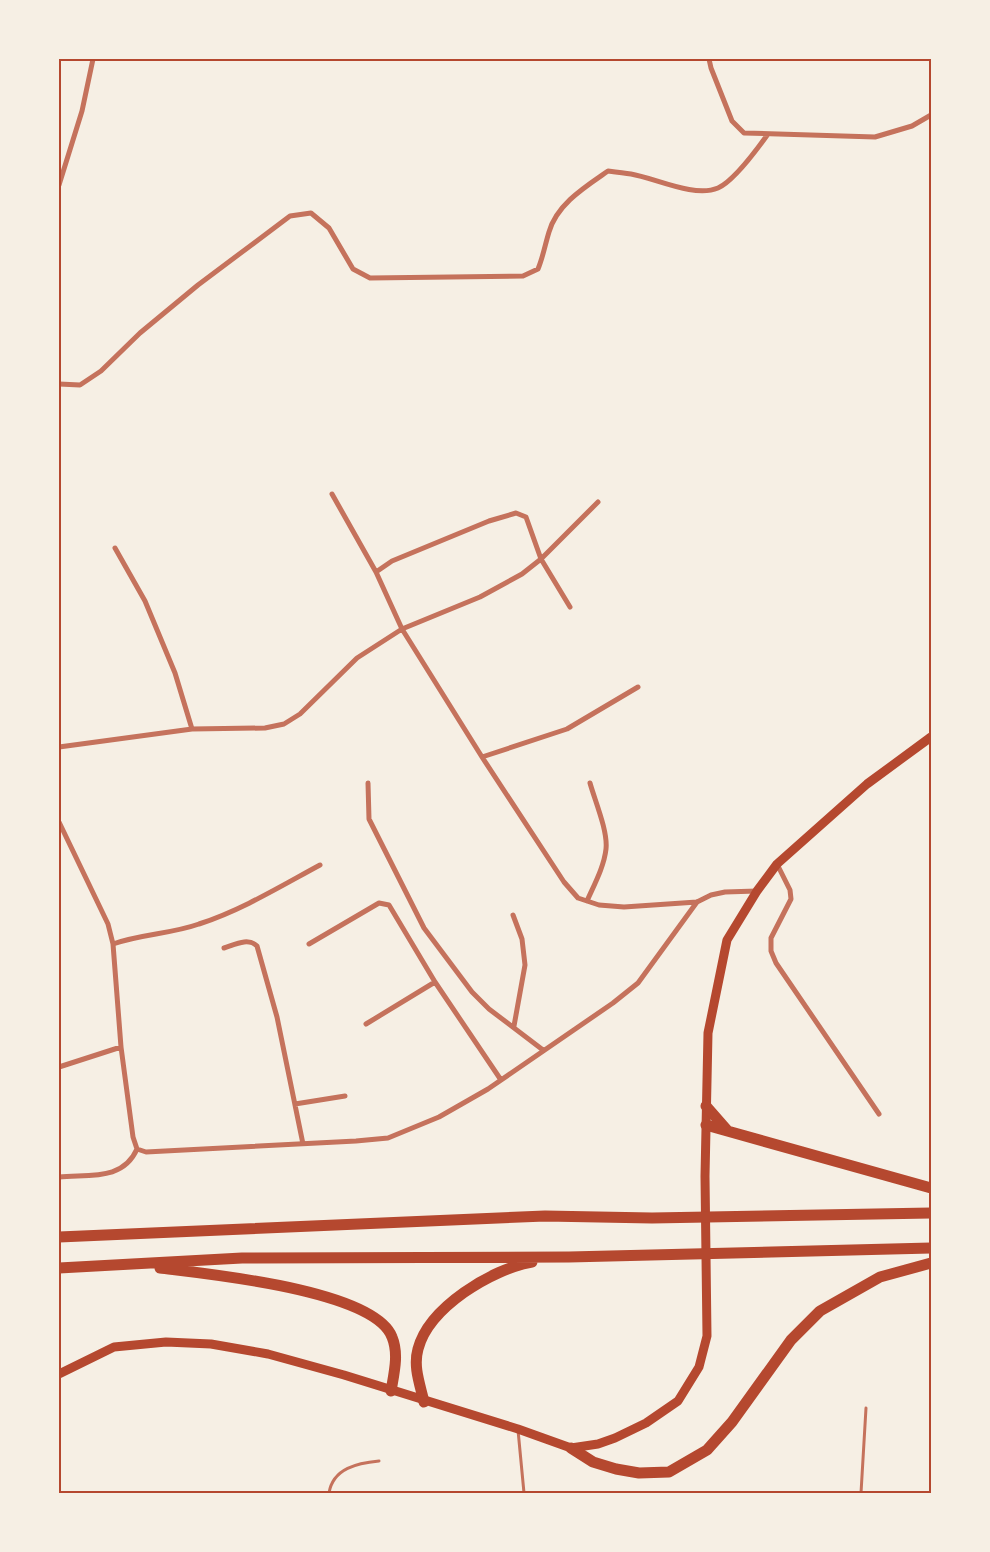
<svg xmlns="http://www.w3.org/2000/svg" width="990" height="1552" font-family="'Fira Sans Condensed',sans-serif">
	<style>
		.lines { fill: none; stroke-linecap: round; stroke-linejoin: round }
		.service { stroke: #c5725c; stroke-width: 3 }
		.minor { stroke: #c5725c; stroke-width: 5 }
		.secondary { stroke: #b5482f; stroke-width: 9 }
		.trunk { stroke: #b5482f; stroke-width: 11 }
		.neatline { fill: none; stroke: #b5482f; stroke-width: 2 }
	</style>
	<rect width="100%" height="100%" fill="#f6efe4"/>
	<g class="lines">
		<path class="service" d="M518,1430l6,63
			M329,1493c4,-25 29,-30 50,-32
			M861,1493l5,-85"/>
		<path class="minor" d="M709,59l2,9 21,53 12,12 131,4 37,-11 19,-11
			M59,185l23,-74 11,-52
			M59,384l21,1 21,-14 39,-38 58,-48 92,-69 21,-3 18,15 24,41 17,9 153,-2 15,-7c5,-12 7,-24 11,-37 8,-28 36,-45 59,-61 8,1 16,2 23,3 24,4 63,24 87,14 16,-7 40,-40 50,-54
			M332,494l44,78 26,57 80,128 82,125 14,16 21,7 25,2 73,-5 14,-7 14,-3 32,-1
			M115,548l30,53 30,72 17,56
			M570,607l-29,-48 57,-57
			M59,747l133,-18 73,-1 19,-4 16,-10 57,-56 45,-29 78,-32 42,-23 19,-15 -15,-42 -10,-4 -27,8 -97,40 -16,11
			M482,757l85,-28 71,-42
			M368,783l1,36 55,109 48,64 17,17 54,41
			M59,822l49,102 5,20 8,103 12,90 4,12 9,3 210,-11 32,-3 51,-21 49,-28 125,-86 25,-20 59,-81
			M777,864l13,26 1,9 -20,39v13l5,12 103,151
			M587,901c7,-16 17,-34 19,-52 2,-18 -11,-48 -16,-66
			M513,915l9,24 3,26 -11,61
			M113,944c28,-10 58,-10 86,-20 43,-14 82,-38 121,-59
			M309,944l70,-41 10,2 46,77 66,98
			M224,948c10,-3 24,-11 33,-2l20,71 26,127
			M366,1024l69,-42
			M59,1067l62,-20
			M295,1104l50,-8
			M59,1177c30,-3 64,4 78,-28"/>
		<path class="secondary" d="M59,1374l55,-27 52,-5 45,2 57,10 76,21 174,54 53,19 27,-4 17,-6 31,-15 32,-22 21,-34 8,-31 -2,-160 3,-143 19,-93 30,-49 20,-27 90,-80 64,-47"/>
		<path class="trunk" d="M706,1106l21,24
			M706,1125l225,63
			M59,1237l486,-21 107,2 279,-5
			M59,1268l183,-10 327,-1 362,-9
			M160,1268c48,6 214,22 232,69 7,17 2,36 -1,54
			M424,1402c-4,-18 -11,-35 -6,-53 11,-42 74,-80 114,-87
			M571,1448l22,14 23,7 23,4 30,-1 38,-22 25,-28 59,-82 29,-29 60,-34 51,-14"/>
	</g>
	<rect width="990" height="1552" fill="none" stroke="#f6efe4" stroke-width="120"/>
	<rect x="60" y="60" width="870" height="1432" class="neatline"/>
</svg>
